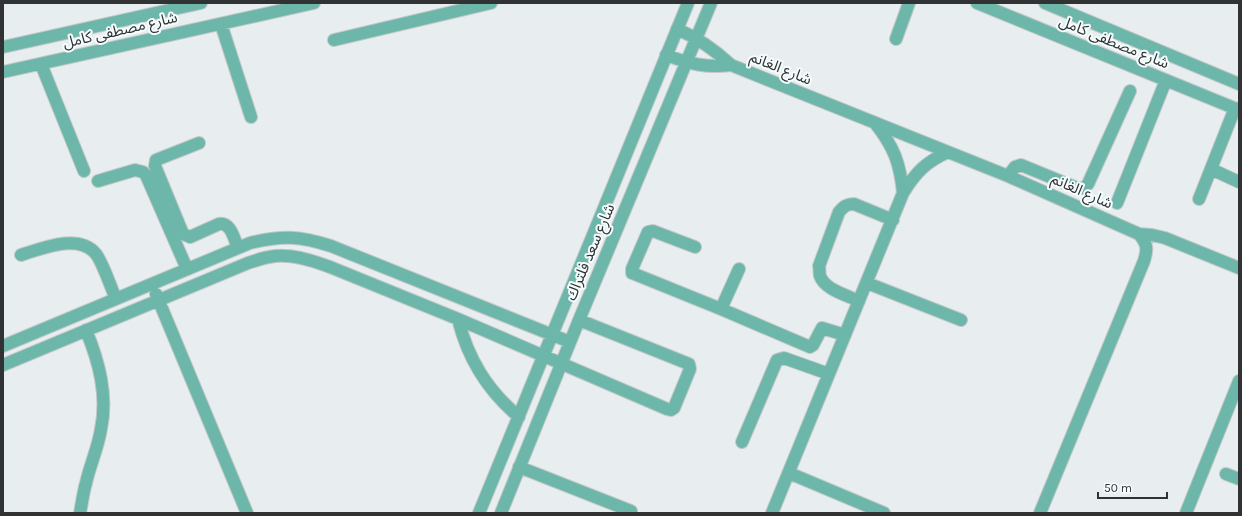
<svg xmlns="http://www.w3.org/2000/svg" width="1242" height="516" font-family="Karla,'Noto Sans Arabic',sans-serif">
	<style>
		.lines { fill: none; stroke-linecap: round; stroke-linejoin: round }
		.minor-casing { stroke: #c3c8c9; stroke-width: 14 }
		.minor { stroke: #6db7aa; stroke-width: 12 }
		.labels { text-anchor: middle; dominant-baseline: central; stroke-width: 4; stroke-linejoin: round; paint-order: stroke }
		.street-label { font-size: 15px; fill: #303233; stroke: #f5fcfd }
	</style>
	<rect width="100%" height="100%" fill="#e8eeef"/>
	<g class="lines">
		<defs>
			<path id="minor" d="M977,3l262,107
				M1045,3l194,81
				M221,24l30,93
				M677,29c21,9 38,21 54,36l277,111 131,58c8,10 9,14 5,27l-104,252
				M896,39l13,-36
				M334,40l157,-37
				M3,47l198,-44
				M666,55c24,9 40,13 65,10
				M41,64l43,107
				M3,72l311,-69
				M875,123c19,24 25,40 28,70
				M199,143l-43,17 -1,6 28,68 7,3 29,-13c12,-2 15,15 19,24
				M1211,169l28,13
				M1008,176l7,-9 6,-2 56,23h7l4,-4 42,-93
				M98,181l37,-11 8,2 3,3 41,94
				M1199,199l36,-91
				M1117,203l49,-123
				M1139,234l13,1 13,3 74,30
				M695,247l-42,-16 -5,1 -16,37v4l89,36 89,38 3,-2 9,-17 23,7
				M21,255c22,-7 58,-22 75,-1 7,9 15,34 20,45
				M867,283l94,37
				M156,294l91,219
				M859,301c-12,-6 -34,-11 -39,-25 -1,-3 0,-7 -1,-10l20,-54c5,-6 8,-8 15,-8l39,16
				M721,309l18,-40
				M458,319c10,40 29,71 61,98
				M3,346l247,-103c32,-8 50,-7 81,3l239,96
				M3,365l245,-102c7,-2 14,-5 21,-6 21,-4 42,3 61,10l128,52 209,90 4,1 3,-2 16,-39 -1,-5 -110,-44
				M742,442l35,-82 7,-2 45,16
				M519,467l112,44
				M789,473l95,40
				M1226,474l13,5
				M80,513c2,-10 3,-20 6,-30 4,-18 12,-35 15,-54 7,-34 -2,-67 -15,-99
				M479,513l209,-510
				M501,513l78,-193 132,-317
				M772,513l131,-320c13,-21 23,-31 45,-41
				M1186,513l53,-132"/>
		</defs>
		<use href="#minor" class="minor-casing"/>
		<use href="#minor" class="minor"/>
	</g>
	<g class="labels">
		<g class="street-label">
			<text transform="translate(120 30) rotate(-13)">شارع مصطفى كامل</text>
			<text transform="translate(1114 42) rotate(22)">شارع مصطفى كامل</text>
			<text transform="translate(781 68) rotate(22)">شارع الغانم</text>
			<text transform="translate(1082 191) rotate(24)">شارع الغانم</text>
			<text transform="translate(590 252) rotate(-67)">شارع سعد فلتراك</text>
		</g>
	</g>
	<rect width="1242" height="516" fill="none" stroke="#303233" stroke-width="8"/>
	<path d="M1098 492v6h69v-6" fill="none" stroke="#303233" stroke-width="2"/>
	<text x="1104" y="492" font-size="12" fill="#303233" stroke="#f5fcfd" stroke-width="3" paint-order="stroke">50 m</text>
</svg>
